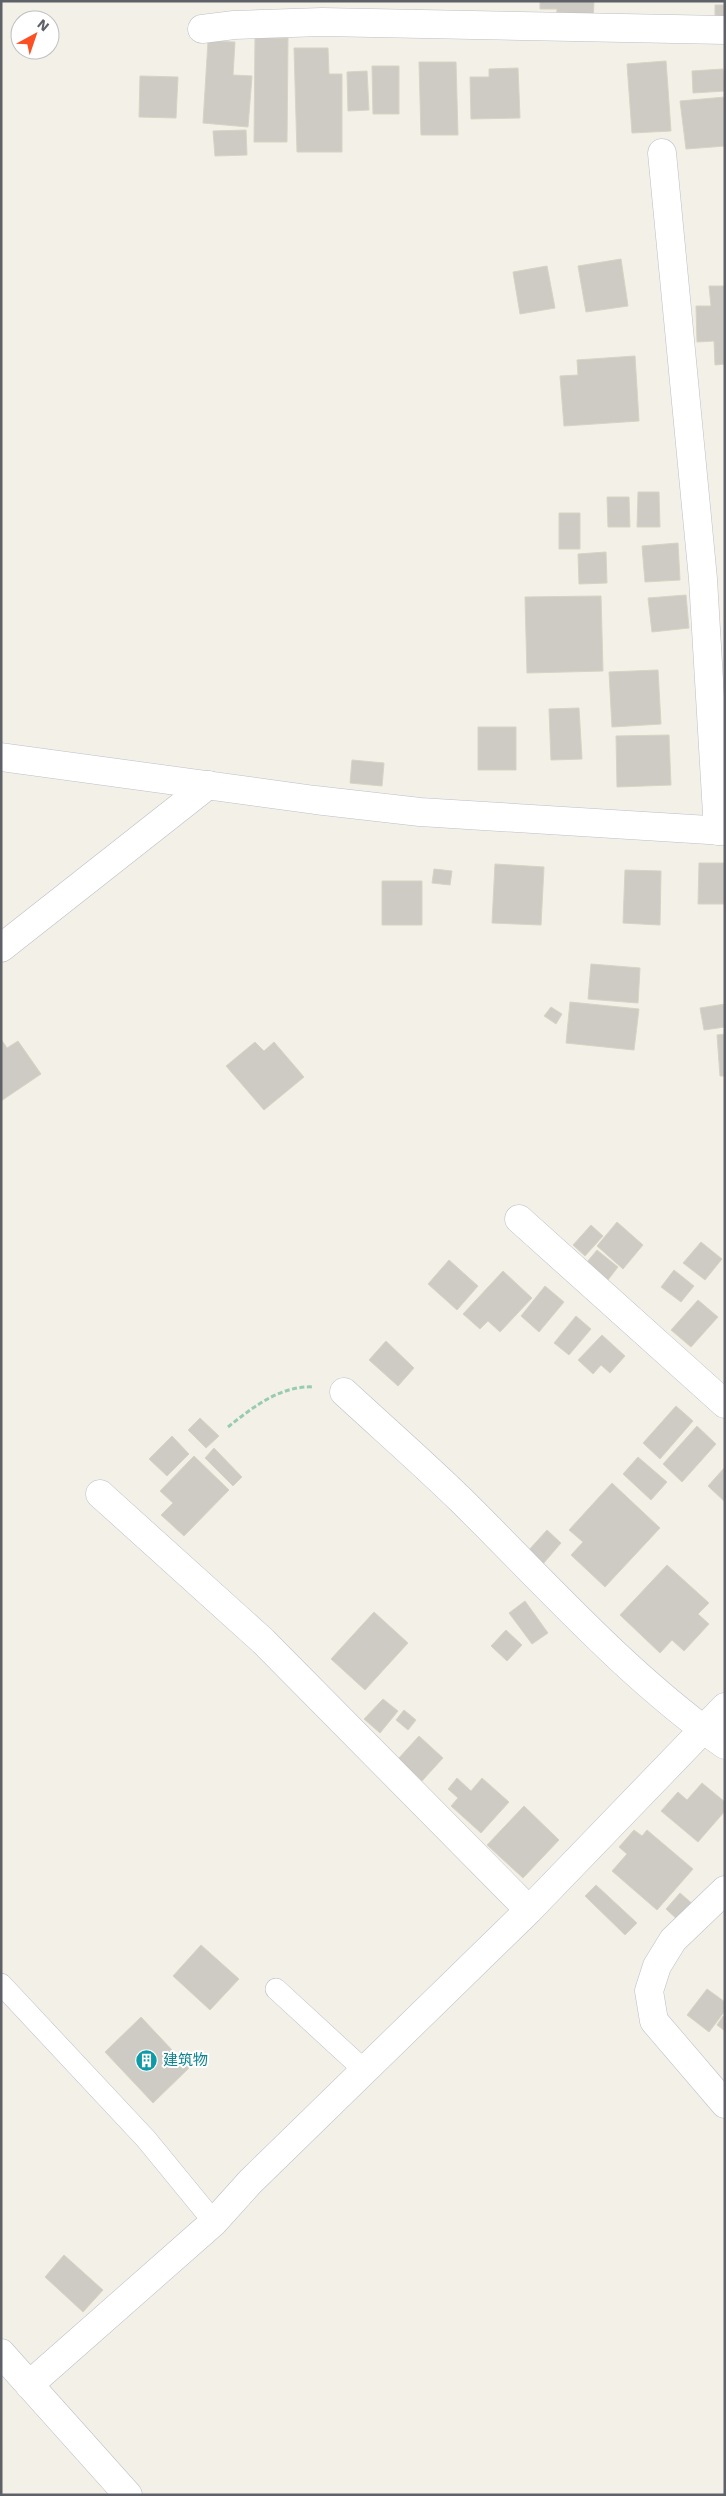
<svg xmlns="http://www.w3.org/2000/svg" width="726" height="2496" font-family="'Work Sans','Noto Sans SC',sans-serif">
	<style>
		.building { fill: #cdcbc3; stroke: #d7d4c4 }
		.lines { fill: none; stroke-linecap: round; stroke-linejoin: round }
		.service-casing { stroke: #bebfc6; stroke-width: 22 }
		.minor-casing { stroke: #bebfc6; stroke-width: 29 }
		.tertiary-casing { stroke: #bebfc6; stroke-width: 29 }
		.path { stroke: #99ccaf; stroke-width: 3; stroke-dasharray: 5 2.5; stroke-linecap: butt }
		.service { stroke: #fff; stroke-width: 21 }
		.minor { stroke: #fff; stroke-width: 28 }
		.tertiary { stroke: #fff; stroke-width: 28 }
		.labels { text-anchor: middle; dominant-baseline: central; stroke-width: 4; stroke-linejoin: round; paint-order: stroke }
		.culture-label { font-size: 15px; fill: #0d838f; stroke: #fff; text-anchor: start }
	</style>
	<rect width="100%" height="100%" fill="#f2f0e7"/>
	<path class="building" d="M540,1h54l-1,21 -37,-1 1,-12h-17z
		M715,5h10v15h-10z
		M255,38h33l-1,104h-33z
		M208,41l27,1 -2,33 19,1 -4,51 -45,-4z
		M294,48h34l1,26h13v78h-45z
		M666,61l5,70 -39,2 -5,-69z
		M419,62h37l2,73h-37z
		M372,66h27v48h-26z
		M518,68l2,50 -49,1 -1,-42h19v-8z
		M723,69l2,22 -32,2 -1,-22z
		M367,71l2,39 -21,1 -1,-39z
		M140,76l38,1 -2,41 -37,-1z
		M725,97v49l-39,3 -6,-48z
		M246,130l1,25 -32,1 -2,-25z
		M621,259l7,47 -42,6 -8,-46z
		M547,266l8,42 -35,6 -7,-42z
		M709,286h16v78l-10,1 -1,-24 -17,1 -1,-36h15z
		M635,356l4,65 -75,5 -4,-50 18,-1 -1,-15z
		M638,492h21l1,35h-23z
		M607,497h22l1,30h-22z
		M559,513h21v36h-21z
		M678,543l2,37 -35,2 -3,-36z
		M606,552l1,31 -28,1 -1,-30z
		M686,595l3,33 -37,4 -4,-34z
		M601,596l2,75 -76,2 -2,-76z
		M658,670l3,54 -49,3 -3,-55z
		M579,708l3,51 -31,1 -2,-51z
		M478,727h38v43h-38z
		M669,735l2,50 -54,2 -1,-51z
		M352,760l32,3 -2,23 -32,-3z
		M699,863h26v41h-27z
		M495,864l49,3 -3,58 -49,-2z
		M434,869l18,2 -2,14 -18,-2z
		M625,870l36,1 -1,54 -37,-2z
		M382,881h40v44h-40z
		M591,964l49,4 -2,35 -50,-4z
		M570,1002l69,7 -5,41 -68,-7z
		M725,1004v23l-21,3 -4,-22z
		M551,1007l11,7 -6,10 -12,-8z
		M725,1034v42h-5l-3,-41z
		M1,1039l6,9 11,-7 23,33 -40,27z
		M255,1042l9,9 10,-9 30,35 -40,33 -38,-44z
		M617,1222l26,23 -20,24 -26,-23z
		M591,1225l12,11 -18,20 -12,-11z
		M701,1242l21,17 -17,21 -22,-17z
		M597,1250l21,17 -10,13 -21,-18z
		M449,1260l29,26 -21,24 -29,-26z
		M674,1270l20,16 -13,16 -20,-15z
		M503,1271l29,27 -32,34 -12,-11 -8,8 -17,-15z
		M545,1286l19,16 -25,30 -18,-16z
		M698,1300l20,17 -27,30 -20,-17z
		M576,1316l15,13 -22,26 -15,-12z
		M602,1335l23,21 -15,17 -9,-8 -8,9 -15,-14z
		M386,1341l28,27 -16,18 -29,-26z
		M676,1406l17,15 -33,38 -17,-16z
		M200,1418l19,18 -13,12 -18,-18z
		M697,1426l19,18 -34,38 -19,-18z
		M172,1436l17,18 -22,22 -18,-17z
		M214,1448l28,29 -9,9 -28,-28z
		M194,1456l35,34 -45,46 -23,-21 12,-12 -13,-12z
		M638,1457l29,25 -16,18 -28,-26z
		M725,1467v35l-17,-16z
		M612,1483l48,45 -55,59 -34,-32 12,-13 -14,-12z
		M547,1530l14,13 -18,21 -15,-13z
		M667,1565l42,38 -11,11 11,10 -25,27 -12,-11 -12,13 -40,-38z
		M525,1601l23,32 -16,11 -23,-31z
		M374,1612l34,31 -43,47 -34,-31z
		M506,1630l16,15 -15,16 -16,-15z
		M383,1699l15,12 -18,22 -16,-14z
		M404,1710l12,10 -8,10 -12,-10z
		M419,1736l24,22 -21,23 -24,-22z
		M457,1778l14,13 11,-13 27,24 -28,31 -30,-27 7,-8 -10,-9z
		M702,1783l23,19v9l-27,31 -37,-31 17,-19 9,8z
		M524,1806l35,34 -36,38 -36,-33z
		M634,1830l8,6 5,-6 46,39 -36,41 -45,-39 15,-17 -8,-7z
		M596,1885l41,38 -12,12 -40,-39z
		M680,1893l15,13 -15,16 -14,-13z
		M201,1945l38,34 -29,31 -37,-34z
		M707,1989l18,13v9l-16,21 -22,-17z
		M723,2016l2,2v13l-8,-6z
		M141,2017l48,51 -36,35 -48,-51z
		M64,2255l39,35 -20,22 -38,-35z"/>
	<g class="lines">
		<defs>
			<path id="service" d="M1,1984l145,155 68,83
				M276,1989l88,81"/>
			<path id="minor" d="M202,29l32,-4 88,-3 403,8
				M662,153l41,426 15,252
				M1,948l207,-163
				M519,1219l206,185
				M344,1392c39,36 79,71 117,108 85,84 166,176 264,245
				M100,1494l163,147 266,269
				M725,1890l-52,50 -16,26 -8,25 5,30 71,83
				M1,2353l127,142
				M29,2385l185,-163 36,-40 279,-272 196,-203"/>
			<path id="tertiary" d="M1,757l314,43 105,12 305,19"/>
		</defs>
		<use href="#service" class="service-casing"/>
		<use href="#minor" class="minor-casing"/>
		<use href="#tertiary" class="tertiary-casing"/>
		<path class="path" d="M228,1427c25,-20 53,-42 86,-40"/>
		<use href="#service" class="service"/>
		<use href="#minor" class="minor"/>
		<use href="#tertiary" class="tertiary"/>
	</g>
	<defs>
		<symbol id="building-disc" viewBox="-11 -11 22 22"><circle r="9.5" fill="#0f9aa8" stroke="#fff"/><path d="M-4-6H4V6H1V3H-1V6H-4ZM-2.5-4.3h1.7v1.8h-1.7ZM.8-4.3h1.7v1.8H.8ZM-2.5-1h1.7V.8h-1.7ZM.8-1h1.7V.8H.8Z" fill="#fff"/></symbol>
	</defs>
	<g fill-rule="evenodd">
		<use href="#building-disc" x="134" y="2048" width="25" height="25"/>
	</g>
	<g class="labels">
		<g class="culture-label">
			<text x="163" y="2060">建筑物</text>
		</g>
	</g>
	<rect width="726" height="2496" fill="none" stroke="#5e6168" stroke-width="5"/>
	<g transform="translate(35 35) rotate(40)"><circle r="24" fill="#ffffff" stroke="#bfc0c3"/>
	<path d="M0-4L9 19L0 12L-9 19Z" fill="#fa5024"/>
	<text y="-8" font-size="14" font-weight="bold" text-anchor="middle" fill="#5e6168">N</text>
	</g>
</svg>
